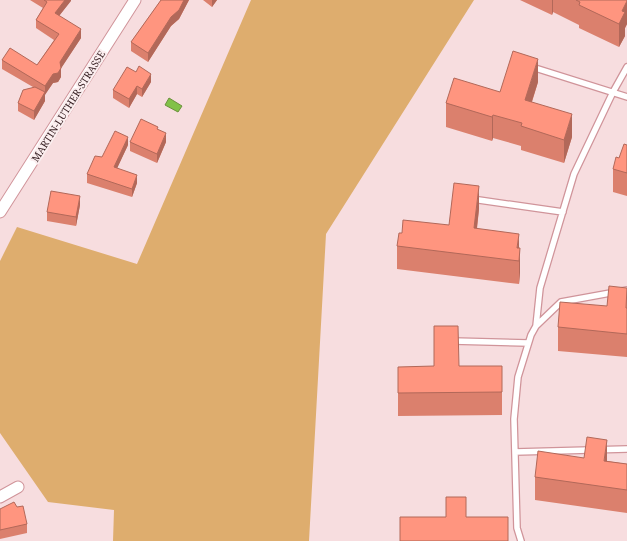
<svg xmlns="http://www.w3.org/2000/svg" width="627" height="541" font-family="'Noto Serif',serif">
	<style>
		.green { fill: #dead6e }
		.water { fill: #82c148; stroke: #6b903c }
		.lines { fill: none; stroke-linecap: round; stroke-linejoin: round }
		.service-casing { stroke: #d0949a; stroke-width: 8 }
		.minor-casing { stroke: #d0949a; stroke-width: 13 }
		.service { stroke: #fff; stroke-width: 5.5 }
		.minor { stroke: #fff; stroke-width: 11 }
		.wall { fill: #db806d }
		.shaded-wall { fill: #b26859 }
		.building { fill: #ff957f; stroke: #b26859 }
		.labels { text-anchor: middle; dominant-baseline: central; stroke-width: 4; stroke-linejoin: round; paint-order: stroke }
		.street-label { font-size: 10px; fill: #351e21; stroke: #fbeeef }
	</style>
	<rect width="100%" height="100%" fill="#f7dddf"/>
	<path class="green" d="M251,0h223l-148,234 -17,307h-196l1,-31 -66,-8 -48,-69v-172l17,-34 120,37z"/>
	<path class="water" d="M169,98l13,8 -4,6 -13,-7z"/>
	<g class="lines">
		<defs>
			<path id="service" d="M532,67l95,30
				M472,199l91,13
				M536,326l25,-24 66,-12
				M453,341l75,2
				M515,452l112,-3
				M521,541l-4,-13 -3,-109 4,-42 13,-42 5,-9 4,-38 34,-114 39,-82 14,-25"/>
			<path id="minor" d="M0,212l135,-212
				M0,497l18,-10"/>
		</defs>
		<use href="#service" class="service-casing"/>
		<use href="#minor" class="minor-casing"/>
		<use href="#service" class="service"/>
		<use href="#minor" class="minor"/>
	</g>
	<path class="wall" d="M30,0h41l-12,16 22,22 -20,30v9l-3,5 -5,1 -8,11v7l-11,19 -16,-9v-8l15,-16 -31,-18v-9l35,5 17,-25 -18,-12v-8l7,-12z
		M161,0h28l-10,19 -8,7 -23,36 -17,-11v-9z
		M203,0h14l-5,7z
		M520,0h107v24l-2,4v8l-6,11 -40,-19v-3l-26,-13 -1,3z
		M151,82l-9,15 -5,-3 -8,14 -16,-10v-8z
		M538,82l-6,20 40,35 -8,26 -43,-13v-4l-28,-8 -1,3 -46,-14v-24l54,-11z
		M158,129l8,13 -9,21 -27,-12v-9z
		M128,145l-11,23 20,15 -5,14 -45,-14v-9l15,-17z
		M627,145v51l-14,-4v-23z
		M80,205l-4,21 -29,-5v-9z
		M479,209l-2,20 42,19 1,24 -1,12 -122,-15v-23l5,-13 47,-8z
		M627,288v69l-69,-6v-24l49,-21z
		M502,366v49l-104,1v-49z
		M607,461l20,3v49l-92,-13v-23z
		M0,509l27,15v9l-27,6z"/>
	<path class="shaded-wall" d="M65,0h6v1l-16,20v-8z
		M184,0h5l-10,19 -8,7 -23,36v-9l23,-36z
		M212,0h5l-5,7z
		M552,0h1v12l-1,3z
		M627,1v23l-2,4v8l-6,11v-23l3,-13z
		M81,29v9l-21,32v-8z
		M538,59v23l-13,41v-23z
		M61,68v9l-3,5 -5,1 -8,12v-9l8,-12z
		M151,74v8l-9,15v-8z
		M137,86v8l-8,14v-9z
		M45,92v9l-11,19v-9z
		M572,114v23l-8,26v-23z
		M493,115v23l-1,3v-24z
		M166,133v9l-9,21v-9z
		M128,137v8l-14,30v-8z
		M137,175v8l-5,14v-8z
		M479,186v23l-5,43v-24z
		M80,196v9l-4,21v-9z
		M519,234v23l-2,-9z
		M520,248v24l-1,12v-23z
		M607,440v24l-3,-3z"/>
	<path class="building" d="M44,0h21l-10,13 26,16 -21,33 1,6 -3,5 -5,1 -8,12 -43,-26 8,-12 27,17 22,-31 -23,-14 11,-18z
		M161,0h23l-5,10 -8,7 -23,36 -17,-11z
		M576,0h51v1l-5,10 3,1 -6,12 -40,-19 1,-3z
		M513,51l25,8 -13,41 47,14 -8,26 -43,-14 1,-3 -29,-8 -1,2 -46,-14 8,-25 46,14z
		M139,66l12,8 -9,15 -5,-3 -8,13 -16,-9 14,-23 9,5z
		M35,87l10,5 -11,19 -16,-8 5,-13z
		M141,119l17,8 -1,2 9,4 -9,21 -27,-12z
		M115,131l13,6 -14,30 23,8 -5,14 -45,-15 8,-18 7,1z
		M624,144l3,1v28l-14,-4 3,-12 3,1z
		M454,183l25,3 -5,42 45,6 -2,14h3l-1,13 -122,-15 2,-13h3l1,-13 46,5z
		M51,191l29,5 -4,21 -29,-5z
		M609,286l18,2 -1,20h1v26l-69,-7 2,-25 47,4z
		M434,326h24l1,40h43v26l-104,1v-26l36,-1z
		M587,437l20,3 -3,21 23,3v26l-92,-13 3,-26 46,7z
		M446,497h20v20h42v24h-108v-24h46z
		M14,502l3,5 6,-1 4,18 -27,6v-21z"/>
	<g class="labels">
		<g class="street-label">
			<text transform="translate(68 106) rotate(-58)">MARTIN-LUTHER-STRASSE</text>
		</g>
	</g>
</svg>
